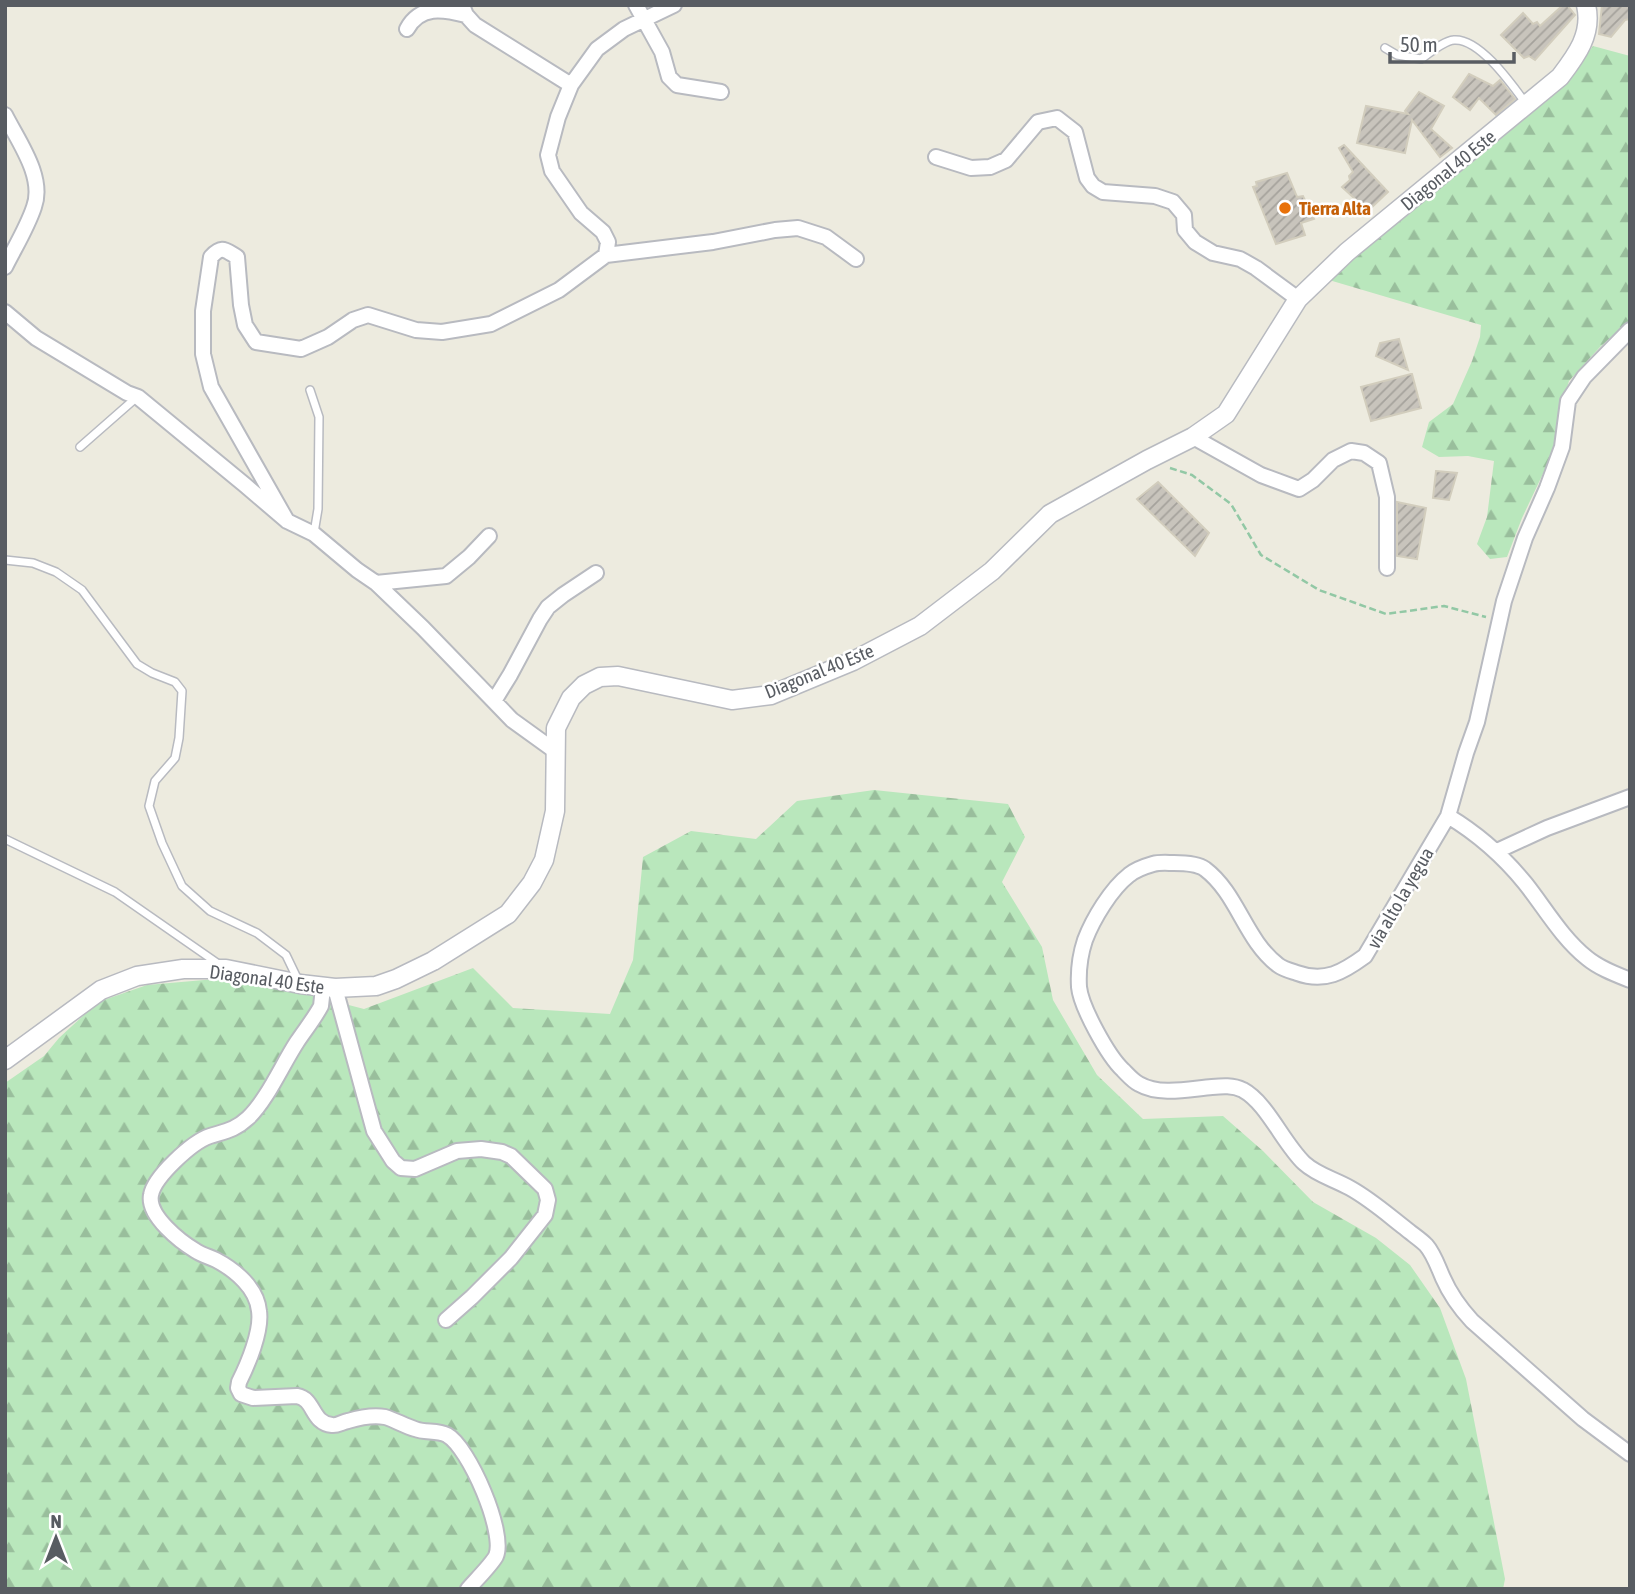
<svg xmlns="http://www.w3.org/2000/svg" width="1635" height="1594" font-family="'Asap Condensed',sans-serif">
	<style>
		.forest { fill: url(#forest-firs) }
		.building { fill: url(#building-hatch); stroke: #d2cdbd; stroke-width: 2 }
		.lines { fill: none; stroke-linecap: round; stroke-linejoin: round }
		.service-casing { stroke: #b8bac0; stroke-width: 10 }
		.minor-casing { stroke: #b8bac0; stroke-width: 18 }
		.tertiary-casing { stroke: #b8bac0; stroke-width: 21 }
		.path { stroke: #92c8a5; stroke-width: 2.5; stroke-dasharray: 7 3.5; stroke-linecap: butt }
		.service { stroke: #fff; stroke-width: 7 }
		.minor { stroke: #fff; stroke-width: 14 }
		.tertiary { stroke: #fff; stroke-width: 18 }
		.food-dot { fill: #e8710a; stroke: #fff; stroke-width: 2.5 }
		.labels { text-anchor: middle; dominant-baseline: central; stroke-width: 5; stroke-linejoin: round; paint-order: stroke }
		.street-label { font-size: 19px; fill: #585c62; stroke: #fff }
		.food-label { font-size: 19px; font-weight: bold; fill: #c56008; stroke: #fff; text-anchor: start }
	</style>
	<defs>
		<pattern id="forest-firs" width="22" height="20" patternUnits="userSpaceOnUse" patternTransform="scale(1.75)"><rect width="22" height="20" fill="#b9e7bc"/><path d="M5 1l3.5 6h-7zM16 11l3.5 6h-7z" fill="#99be9c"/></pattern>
		<pattern id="building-hatch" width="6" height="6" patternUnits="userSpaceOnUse" patternTransform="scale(1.75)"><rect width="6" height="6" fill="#c8c4bc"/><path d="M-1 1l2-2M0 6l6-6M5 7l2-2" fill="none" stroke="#a5a29c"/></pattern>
	</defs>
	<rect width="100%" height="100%" fill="#edebdf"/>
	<path class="forest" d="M1593,46l37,10v264l-30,27 -31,34 -12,42v21l-35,74 -15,39 -17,2 -13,-15 10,-27 7,-56 -26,-5 -29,1 -17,-10 7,-25 24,-18 19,-43 8,-24 1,-12 -152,-45 23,-24 56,-41 46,-40 24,-17 93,-79v-5z
		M874,790l134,14 17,33 -23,45 40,65 11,53 44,75 46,44 80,-3 40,35 50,51 63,36 34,27 30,43 26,71 39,200 -2,10h-1498v-506l39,-27 15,-18 39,-36 49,-17 80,-7 49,8 88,23 109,-41 40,40 97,6 23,-54 10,-103 48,-26 65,8 41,-38z"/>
	<path class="building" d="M1563,5h4l8,10 -40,45 -6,-4 -5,2 -23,-23 22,-22 10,11 4,-2 3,4z
		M1602,5h28v14l-5,1 -14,17 -12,-3z
		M1469,74l24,12 7,-6 15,19 -19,16 -17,-17 -9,12 -17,-13z
		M1419,92l25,14 -13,23 21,19 -12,9 -28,-37 -7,33 -48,-10 9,-37 42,8 -3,-3z
		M1344,145l44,47 -20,19 -26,-24 8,-7 -1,-4 4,-4 -14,-24z
		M1287,173l10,24 6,-1 11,23 -13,4 4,12 -29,9 -23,-57 4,-1 -1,-4z
		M1399,339l9,31 -32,-14 4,-13z
		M1411,374h1l9,34 -50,13 -10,-34z
		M1436,471l21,2 -8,27 -16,-2z
		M1158,482l51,51 -14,23 -58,-57z
		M1397,502l29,6 -9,51 -20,-3z"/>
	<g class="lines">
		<defs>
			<path id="service" d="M1385,48l12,7 24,4c9,-6 22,-18 33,-19 26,-2 59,46 73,65
				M310,390l9,27 -1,92 -4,24
				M80,447l57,-50
				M5,560l28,3 23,9 26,18 55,74 15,9 23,9 7,9 -3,47 -4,20 -20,23 -6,25 13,37 20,43 28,25 47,22 29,22 12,25
				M5,839l110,53 105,73"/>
			<path id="minor" d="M462,5l4,10 9,10 96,60
				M636,5l26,47 7,25 8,8 44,7
				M407,29c13,-24 36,-20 59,-14
				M5,115c13,26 40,62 29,92 -7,21 -19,40 -29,60
				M936,157l35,11 19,-1 16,-7 32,-38 19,-4 18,14 12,46 6,8 10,6 52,4 18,6 11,13 1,15 10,12 18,11 27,6 16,9 42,31
				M606,255l107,-13 62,-12 23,-2 28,9 30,22
				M5,312l31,26 91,55 11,4 107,88 42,36 27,13 43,36 19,13 47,45 89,92 43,31
				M1630,330l-46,47 -16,24 -6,46 -15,41 -22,50 -21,63 -27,121 -11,31 -18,63 -83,140c-22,16 -40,27 -68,17 -6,-2 -14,-4 -19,-8 -33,-25 -40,-71 -73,-96 -7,-5 -22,-6 -31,-6 -6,0 -14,-1 -21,1 -7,2 -18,6 -24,11 -18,14 -36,44 -44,65 -5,15 -7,30 -6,47 2,20 29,69 44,83 5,5 10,11 16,14 21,12 50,5 73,3 10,-1 21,-2 31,3 24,13 40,53 61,73 13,12 30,16 46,25 20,11 37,26 55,40 7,6 15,11 21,17 8,9 12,22 17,33 7,16 17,30 29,43l111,98 47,35
				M1193,437l68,38 38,14 14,-9 20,-20 18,-9 13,2 15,10 8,34v71
				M287,521l-76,-134 -8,-33v-43l8,-54c11,-12 14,-7 26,0l4,48 4,20 11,17 45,7 27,-12 25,-17 15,-5 48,15 26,2 49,-8 68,-34 47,-35 2,-13 -5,-10 -22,-19 -29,-42 -4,-16 10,-38 13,-32 26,-36 27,-20 50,-24
				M376,583l70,-7 23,-19 20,-21
				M494,701l16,-26 30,-56 8,-12 15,-12 33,-22
				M1448,816c30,18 55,40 77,67 20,25 36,54 62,75 12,10 28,16 43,22
				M1497,851l50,-23 83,-31
				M323,988l-2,18c-7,13 -16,24 -24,36 -15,23 -30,58 -49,76 -13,12 -22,13 -38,18 -18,6 -56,41 -59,59 -4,21 30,47 45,56 6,4 14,6 20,9 19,10 41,28 43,51 3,20 -11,53 -20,71l-1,6 3,6 12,4 44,-2c18,3 14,27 35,29 5,1 10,-3 16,-4 10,-3 26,-6 37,-4 10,3 20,9 30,12 10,4 22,1 32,6 22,12 59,98 49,121 -4,8 -21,25 -28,33
				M335,988l39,143 19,30 8,7 14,1 42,-18 24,-2 21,3 9,4 34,33 3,11 -3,15 -34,43 -39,39 -26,23"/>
			<path id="tertiary" d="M5,1060l96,-70 36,-14 46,-7h43l74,15 35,4 41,-2 20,-7 37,-18 75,-47 24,-31 12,-23 11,-49 1,-83 15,-30 13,-13 16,-8 18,-1 114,24 39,-5 82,-34 67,-35 72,-55 58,-57 97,-54 46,-23 33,-23 72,-115 49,-47 213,-175c16,-21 33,-43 26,-72"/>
		</defs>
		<use href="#service" class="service-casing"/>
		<use href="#minor" class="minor-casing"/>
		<use href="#tertiary" class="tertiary-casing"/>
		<path class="path" d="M1170,468l22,7 39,29 30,51 58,35 67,24 58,-8 42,11"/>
		<use href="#service" class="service"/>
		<use href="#minor" class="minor"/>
		<use href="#tertiary" class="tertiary"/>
	</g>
	<circle class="food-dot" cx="1285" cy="208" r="7"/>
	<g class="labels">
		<g class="street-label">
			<text transform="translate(1448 170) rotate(-39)">Diagonal 40 Este</text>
			<text transform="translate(819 671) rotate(-22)">Diagonal 40 Este</text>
			<text transform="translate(1400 898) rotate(-60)">via alto la yegua</text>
			<text transform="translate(267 979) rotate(8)">Diagonal 40 Este</text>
		</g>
		<g class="food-label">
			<text x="1299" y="208">Tierra Alta</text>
		</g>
	</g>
	<rect width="1635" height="1594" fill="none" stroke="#585c62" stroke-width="14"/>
	<g transform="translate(56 1538)" stroke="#ffffff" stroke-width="5" paint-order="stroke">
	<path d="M0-5L12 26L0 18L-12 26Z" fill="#585c62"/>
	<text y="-10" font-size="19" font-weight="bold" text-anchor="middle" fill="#585c62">N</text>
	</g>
	<path d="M1390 52v10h124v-10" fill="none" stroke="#585c62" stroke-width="3.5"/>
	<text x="1400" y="52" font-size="21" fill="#585c62" stroke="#ffffff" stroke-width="5" paint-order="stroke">50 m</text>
</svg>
